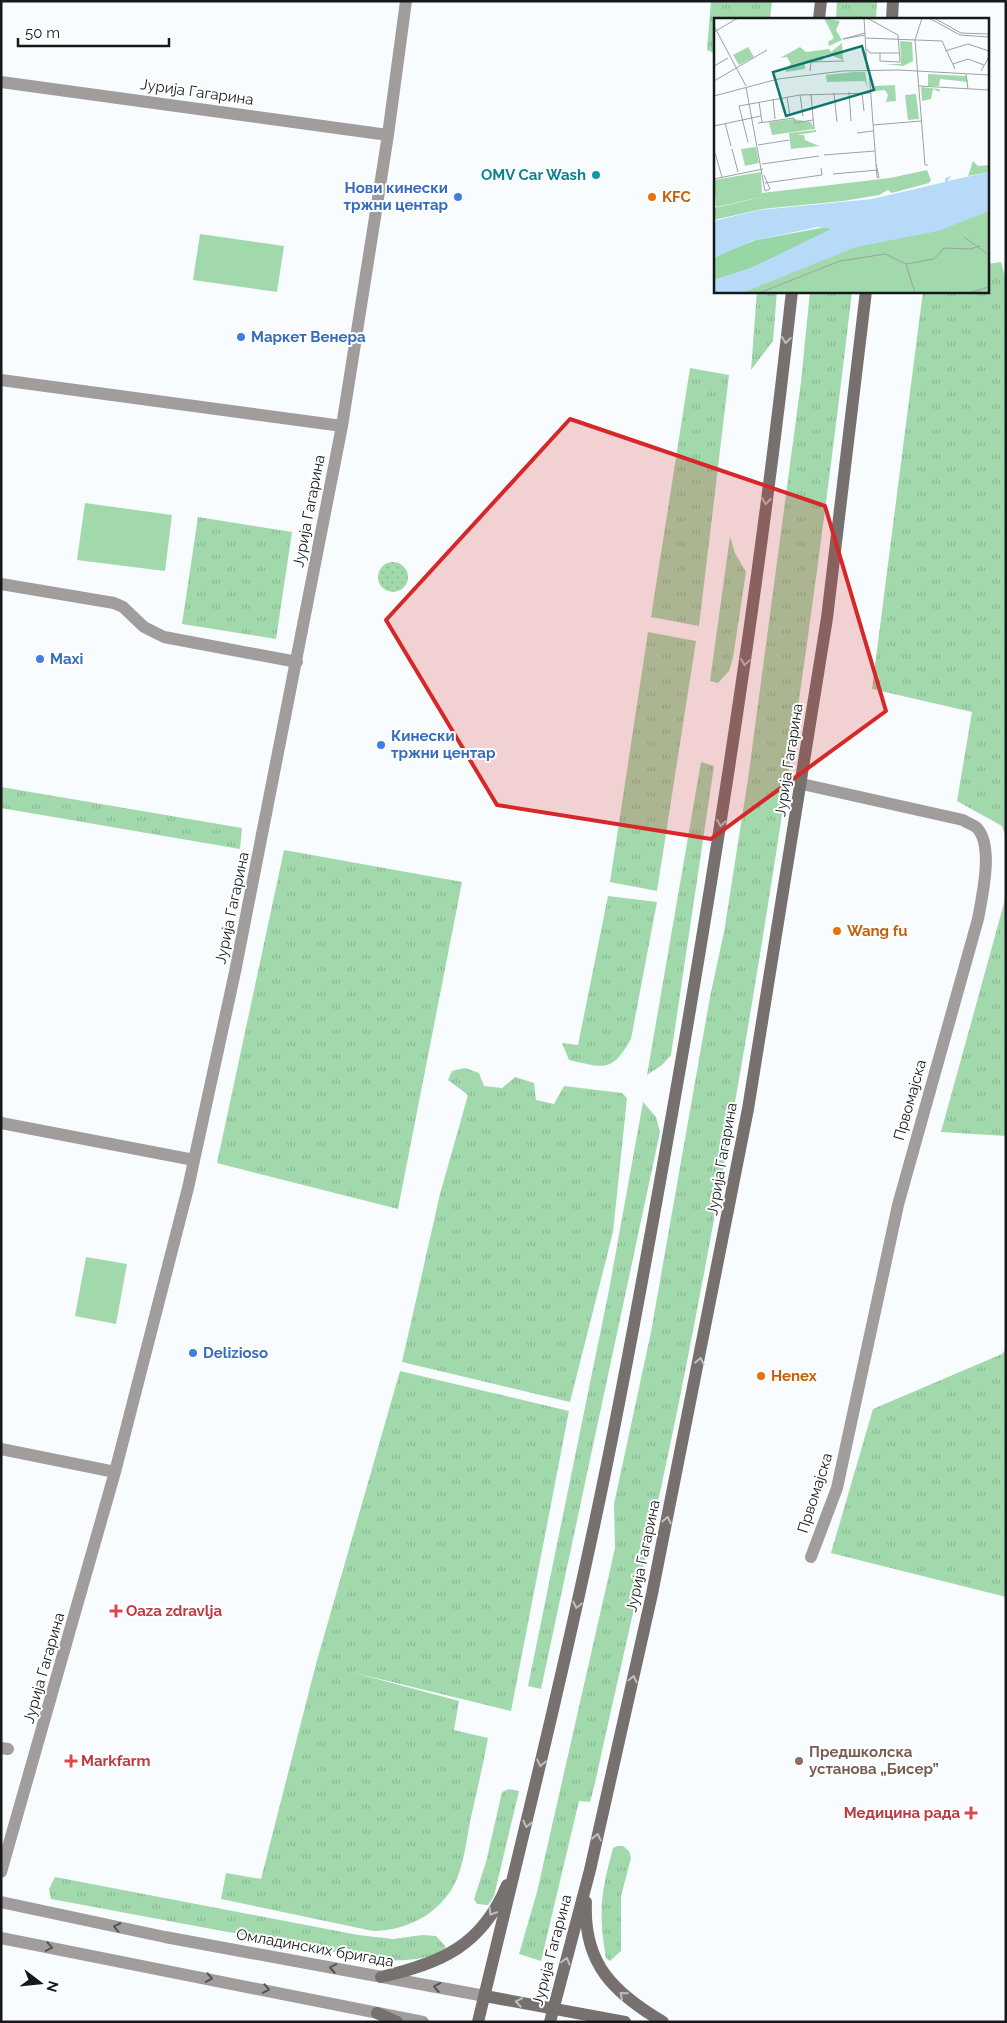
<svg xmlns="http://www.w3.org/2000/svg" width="1007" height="2023" font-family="Raleway,sans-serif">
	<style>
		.grass { fill: url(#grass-tufts) }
		.garden { fill: url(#garden-dots) }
		.pitch { fill: #a1d9ad }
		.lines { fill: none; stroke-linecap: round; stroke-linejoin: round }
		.minor { stroke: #a19d9c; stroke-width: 12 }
		.tertiary { stroke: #a19d9c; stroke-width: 12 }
		.secondary { stroke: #76716e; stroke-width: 12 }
		.oneway { stroke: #c1bfbe }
		.oneway2 { stroke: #555454 }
		.marked { fill: #d62828; fill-opacity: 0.2; stroke: #d62828; stroke-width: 4; stroke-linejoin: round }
		.culture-dot { fill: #0f9aa8; stroke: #fff; stroke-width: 2 }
		.shop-dot { fill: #3f7fe0; stroke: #fff; stroke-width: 2 }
		.food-dot { fill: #e8710a; stroke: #fff; stroke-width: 2 }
		.health-dot { fill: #e0444e; stroke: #fff; stroke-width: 2 }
		.education-dot { fill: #8d6e63; stroke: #fff; stroke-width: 2 }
		.labels { text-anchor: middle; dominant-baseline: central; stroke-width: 4; stroke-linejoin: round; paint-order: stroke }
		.street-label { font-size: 15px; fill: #16181a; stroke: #fff }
		.culture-label { font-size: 15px; font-weight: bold; fill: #0d838f; stroke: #fff; text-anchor: end }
		.shop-label { font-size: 15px; font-weight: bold; fill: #366cbe; stroke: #fff; text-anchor: start }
		.food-label { font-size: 15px; font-weight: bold; fill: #c56008; stroke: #fff; text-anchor: start }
		.health-label { font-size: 15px; font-weight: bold; fill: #be3a42; stroke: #fff; text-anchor: start }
		.education-label { font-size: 15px; font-weight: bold; fill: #785e54; stroke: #fff; text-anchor: start }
		.inset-river { fill: none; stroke: #b8daf9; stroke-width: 2.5 }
		.inset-road { fill: none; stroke: #9ea1a3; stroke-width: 1 }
		.view { fill: #0f766e; fill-opacity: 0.15; stroke: #0f766e; stroke-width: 2.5 }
		.inset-edge { fill: none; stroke: #16181a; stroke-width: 2.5 }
	</style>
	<defs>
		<pattern id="grass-tufts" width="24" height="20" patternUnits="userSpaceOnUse" patternTransform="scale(1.25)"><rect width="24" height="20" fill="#a1d9ad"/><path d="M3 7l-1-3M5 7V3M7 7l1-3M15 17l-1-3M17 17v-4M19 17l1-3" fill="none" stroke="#8aba94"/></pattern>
		<pattern id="garden-dots" width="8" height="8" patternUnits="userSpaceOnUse" patternTransform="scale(1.25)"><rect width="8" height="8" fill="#a1d9ad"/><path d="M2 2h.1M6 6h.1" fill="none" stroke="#8aba94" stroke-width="1.8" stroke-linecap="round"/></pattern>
	</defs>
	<rect width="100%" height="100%" fill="#f9fcfe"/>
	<path class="grass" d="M711,1h61l-2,18h-54v35l-9,-4z
		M837,1h40l-1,18h-40z
		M1001,262l5,18v558l-4,-12 -45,-25 15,-89 -100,-23 51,-398h65v-27z
		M757,291h20l-4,50 -22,29z
		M810,291h42c-43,371 -99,740 -172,1106 -26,129 -57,257 -85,386l-5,19 -11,-1 -38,160 -22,-7 18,-62 78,-344 -1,-44 37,-172 59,-335 14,-65 24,-153 53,-397z
		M690,368l39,7 -30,251 -48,-9z
		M198,517l94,15 -16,107 -94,-15z
		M730,536l5,17 11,19 -13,86 -4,13 -11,12 -8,-2z
		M648,632l48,9 -39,250 -47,-9z
		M701,762l13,4 -43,289 -9,10 -15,10z
		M1,787l241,41 -2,21 -239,-41z
		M284,850l178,32 -64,327 -181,-46z
		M608,896l49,6 -26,137c-19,34 -27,29 -62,21l-7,-17 16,2z
		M1006,896v240l-65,-4z
		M465,1068l14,5 5,13 18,2 13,-11 19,6 2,17 18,4 10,-18 58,7 5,5 -14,134 -43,170 -168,-40 38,-168 28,-99 -20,-15 4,-9z
		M643,1102l13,15 4,15 -119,557 -13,-3 81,-396z
		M1006,1349v248l-175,-44 42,-144 129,-55z
		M400,1371l169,40 -58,300 -160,-39 108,29 -5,29 34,8c-5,27 -11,53 -17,79 -4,19 -6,41 -13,59 -13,35 -49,55 -85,55l-152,-32 5,-26 35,6 55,-215z
		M509,1789l10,2 -25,105 -6,9 -11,-1 -3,-5 12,-37 16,-70z
		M617,1846h6l6,5 2,7 -10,38v55l-11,10 -4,-3c-8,-47 -5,-65 7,-110z
		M55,1877l303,58 35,4 29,-4 14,1 10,11c-15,14 -43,13 -63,14l-332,-62 -2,-10z"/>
	<path class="garden" d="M378 577a15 15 0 1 1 30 0a15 15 0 1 1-30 0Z"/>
	<path class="pitch" d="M200,234l84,12 -7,46 -84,-12z
		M85,503l87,12 -7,56 -88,-11z
		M86,1257l41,7 -11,60 -41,-8z"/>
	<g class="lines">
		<path class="minor" d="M1,82l387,53
			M1,380l341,46
			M1,584l113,19 9,4 21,20 20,10 133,25
			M802,784l161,36c4,3 11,5 14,8 17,18 5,69 1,91l-80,286 -61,283 -26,69
			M1,1123l193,37
			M1,1449l114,23
			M1,1748l7,1
			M1,1872l114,-400 73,-284 47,-216 107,-546 46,-291 18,-134"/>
		<path class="tertiary" d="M1,1902l164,35 320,59
			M1,1938l422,84"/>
		<path class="secondary" d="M819,19l2,-18
			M892,19l1,-18
			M586,1902c-3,62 28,91 77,120
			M381,1977c60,-14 101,-31 126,-92
			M485,1996l140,26
			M377,2013l20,9
			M478,2022c43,-178 87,-355 124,-534 26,-125 48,-249 70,-374 48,-273 90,-547 120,-823
			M550,2022l40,-152 62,-276 96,-485 79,-491 39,-327"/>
	</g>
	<defs><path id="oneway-chevron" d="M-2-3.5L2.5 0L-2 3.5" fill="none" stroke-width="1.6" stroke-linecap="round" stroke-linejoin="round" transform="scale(1.25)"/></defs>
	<g class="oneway">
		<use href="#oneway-chevron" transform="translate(786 340) rotate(97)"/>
		<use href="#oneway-chevron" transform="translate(766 501) rotate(97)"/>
		<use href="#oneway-chevron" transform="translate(745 662) rotate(98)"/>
		<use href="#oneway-chevron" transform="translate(721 823) rotate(99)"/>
		<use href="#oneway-chevron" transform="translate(700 1361) rotate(-79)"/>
		<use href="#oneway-chevron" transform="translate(667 1520) rotate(-78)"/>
		<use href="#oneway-chevron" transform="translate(577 1605) rotate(103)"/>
		<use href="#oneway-chevron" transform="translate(633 1679) rotate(-77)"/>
		<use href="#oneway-chevron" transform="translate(541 1763) rotate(102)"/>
		<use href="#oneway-chevron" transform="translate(527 1824) rotate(104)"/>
		<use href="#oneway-chevron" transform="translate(597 1837) rotate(-77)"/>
		<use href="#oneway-chevron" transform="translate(492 1912) rotate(123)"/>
		<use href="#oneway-chevron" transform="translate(566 1961) rotate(-75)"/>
		<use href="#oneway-chevron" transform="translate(623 1995) rotate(-139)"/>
		<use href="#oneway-chevron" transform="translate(519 2002) rotate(-170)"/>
	</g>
	<g class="oneway2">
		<use href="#oneway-chevron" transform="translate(117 1927) rotate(-168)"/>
		<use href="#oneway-chevron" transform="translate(49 1947) rotate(11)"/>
		<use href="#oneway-chevron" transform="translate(333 1968) rotate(-170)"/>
		<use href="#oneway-chevron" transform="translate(209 1978) rotate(11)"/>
		<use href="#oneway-chevron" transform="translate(437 1987) rotate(-169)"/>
		<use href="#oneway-chevron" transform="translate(266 1989) rotate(11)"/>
	</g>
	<path class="marked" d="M570,419l255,87 61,205 -175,128 -214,-34 -111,-185z"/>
	<circle class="culture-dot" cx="596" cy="175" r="5"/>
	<g class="shop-dot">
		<circle cx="458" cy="197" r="5"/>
		<circle cx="241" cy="337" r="5"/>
		<circle cx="40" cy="659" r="5"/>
		<circle cx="381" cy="745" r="5"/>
		<circle cx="193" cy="1353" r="5"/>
	</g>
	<g class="food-dot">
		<circle cx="652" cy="197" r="5"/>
		<circle cx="837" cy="931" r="5"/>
		<circle cx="761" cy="1376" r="5"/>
	</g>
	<g class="health-dot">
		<path d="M113.5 1603.5h5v5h5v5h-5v5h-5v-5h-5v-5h5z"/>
		<path d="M68.5 1753.5h5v5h5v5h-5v5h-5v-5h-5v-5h5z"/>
		<path d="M968.5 1805.5h5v5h5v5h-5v5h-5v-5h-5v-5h5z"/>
	</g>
	<circle class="education-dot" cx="799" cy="1761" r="5"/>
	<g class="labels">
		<g class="street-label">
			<text transform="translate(197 92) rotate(8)">Јурија Гагарина</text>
			<text transform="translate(309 511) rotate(-79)">Јурија Гагарина</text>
			<text transform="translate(789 760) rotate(-81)">Јурија Гагарина</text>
			<text transform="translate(232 908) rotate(-78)">Јурија Гагарина</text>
			<text transform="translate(910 1100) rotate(-74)">Првомајска</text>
			<text transform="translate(722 1159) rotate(-80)">Јурија Гагарина</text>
			<text transform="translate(815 1493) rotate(-72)">Првомајска</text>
			<text transform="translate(643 1556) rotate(-78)">Јурија Гагарина</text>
			<text transform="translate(44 1668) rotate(-74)">Јурија Гагарина</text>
			<text transform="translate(315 1948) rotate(10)">Омладинских бригада</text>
			<text transform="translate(552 1950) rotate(-75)">Јурија Гагарина</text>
		</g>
		<g class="culture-label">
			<text x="586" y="175">OMV Car Wash</text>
		</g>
		<g class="shop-label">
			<text x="448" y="188" text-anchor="end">Нови кинески<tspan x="448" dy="17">тржни центар</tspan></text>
			<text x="251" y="337">Маркет Венера</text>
			<text x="50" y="659">Maxi</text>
			<text x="391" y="736">Кинески<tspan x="391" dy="17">тржни центар</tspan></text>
			<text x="203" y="1353">Delizioso</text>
		</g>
		<g class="food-label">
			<text x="662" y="197">KFC</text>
			<text x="847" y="931">Wang fu</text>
			<text x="771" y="1376">Henex</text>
		</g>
		<g class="health-label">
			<text x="126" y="1611">Oaza zdravlja</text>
			<text x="81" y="1761">Markfarm</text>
			<text x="960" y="1813" text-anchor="end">Медицина рада</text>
		</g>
		<g class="education-label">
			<text x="809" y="1752">Предшколска<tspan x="809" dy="17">установа „Бисер”</tspan></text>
		</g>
	</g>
	<g transform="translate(714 18)">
		<rect width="275" height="275" fill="#f9fcfe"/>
		<path d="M110,0l16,3 -4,9 6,10 -13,6 -1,-4 6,-4zM186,23l12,1 1,19 -10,5 -18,-2h16zM128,25l1,17 -15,-6 -5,2v4l-18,4v5l-19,3 -1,-3 6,-5 -4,-7 -7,1 20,-11 6,5 23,-3 2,3zM34,29l6,10 -15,8 -6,-10zM140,54h11l3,18 -3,-9 -38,1 -1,-7zM214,56l38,2 2,6 -28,-3 -1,7h-11zM181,67l1,16 -10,1 2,-7 -3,-5 -10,1v-5zM207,69l18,2 1,3 -7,-3 -2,10 -9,2zM202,76l3,25 -11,1 -3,-25zM102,112v2l-20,3h8l1,5 14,6 -28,3 -2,-16zM42,129l3,16 -14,3 -4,-17zM259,143l5,5 11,-1v7l-21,4zM47,154l1,25 -46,10 -2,-27z" fill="#a1d9ad"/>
		<path d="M112,209l5,1 -3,4 -79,37 -35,11v-22l11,-6 31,-12z" fill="#97d6a5"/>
		<path d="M79,101l18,3 3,7 -42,6 -3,-13zM213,152l4,10 -2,3 -37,10 -4,-3 -9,5 -36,6 -81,8 -48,11v-12l48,-11v-4l128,-15zM275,190v85h-263l123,-50z" fill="#a1d9ad"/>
		<path d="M260,232l3,9 5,-1 3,9 -25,7 -1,-3 9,-3 -4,-11zM255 258a8 8 0 1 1 16 0a8 8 0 1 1-16 0Z" fill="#a1d9ad"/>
		<path d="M275,154v39l-51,20 -82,16 -114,46h-28v-13l35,-11 82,-40 -13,-2 -66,14 -38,17v-37l45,-11 113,-11 73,-17v-4l6,-2 -3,5z" fill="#b8daf9"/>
		<path class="inset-river" d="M168,181l59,27M47,193l7,24"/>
		<path class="inset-road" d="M150,0l3,51M153,0l31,17M208,0l-7,22 10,125h3M215,0l31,17 29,2M220,0l27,15 28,1M0,8l32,60M0,14l24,-14M151,17l-22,4 22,-6M152,20l76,3M228,23l13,28M153,31l3,4h29M231,33l23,-7 21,7M166,35v8l20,1 -2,-27M239,46l15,-5 16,6M0,48l14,-8M155,52l8,107 2,1 -3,-14M96,53l1,-9 33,-1M267,53l8,-14M252,56l2,15M0,63l53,-31M205,68l70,4M32,69l19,104 5,-2 -6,-14M135,74l2,29M120,75l3,29M148,75l2,18M97,76l3,35M86,77l3,21M0,78l64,-17 65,-8 56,-1 90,5M73,79l3,19M59,81l2,20M45,84l3,20M11,105l6,23M44,105l36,-5 1,5 18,-3M159,107l48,-4M0,108l47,-10M143,115l16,-2M34,124l-9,-36 61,-11 71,-2M44,127l31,-5M18,131l6,23M1,135l7,24M110,137l51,-4M48,146l57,-8M119,156l45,-4M0,161l49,-10M51,165l57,-8 -1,-7M250,219l25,18M192,246l9,29M45,275l81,-32 45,-7 21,10 28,-5 10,-11 26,1 10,-3M254,275l21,-6"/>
		<path class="view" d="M148,28l12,44 -88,26 -13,-44z"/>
		<rect width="275" height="275" class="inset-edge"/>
	</g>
	<rect width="1007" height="2023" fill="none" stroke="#16181a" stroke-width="5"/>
	<g transform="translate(40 1983) rotate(106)" stroke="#ffffff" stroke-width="4" paint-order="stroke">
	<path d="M0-4L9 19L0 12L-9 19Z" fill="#16181a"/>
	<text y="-8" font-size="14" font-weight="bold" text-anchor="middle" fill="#16181a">N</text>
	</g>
	<path d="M18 38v8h151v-8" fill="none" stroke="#16181a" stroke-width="2.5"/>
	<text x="25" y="38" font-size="15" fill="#16181a" stroke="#ffffff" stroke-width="4" paint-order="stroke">50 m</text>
</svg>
